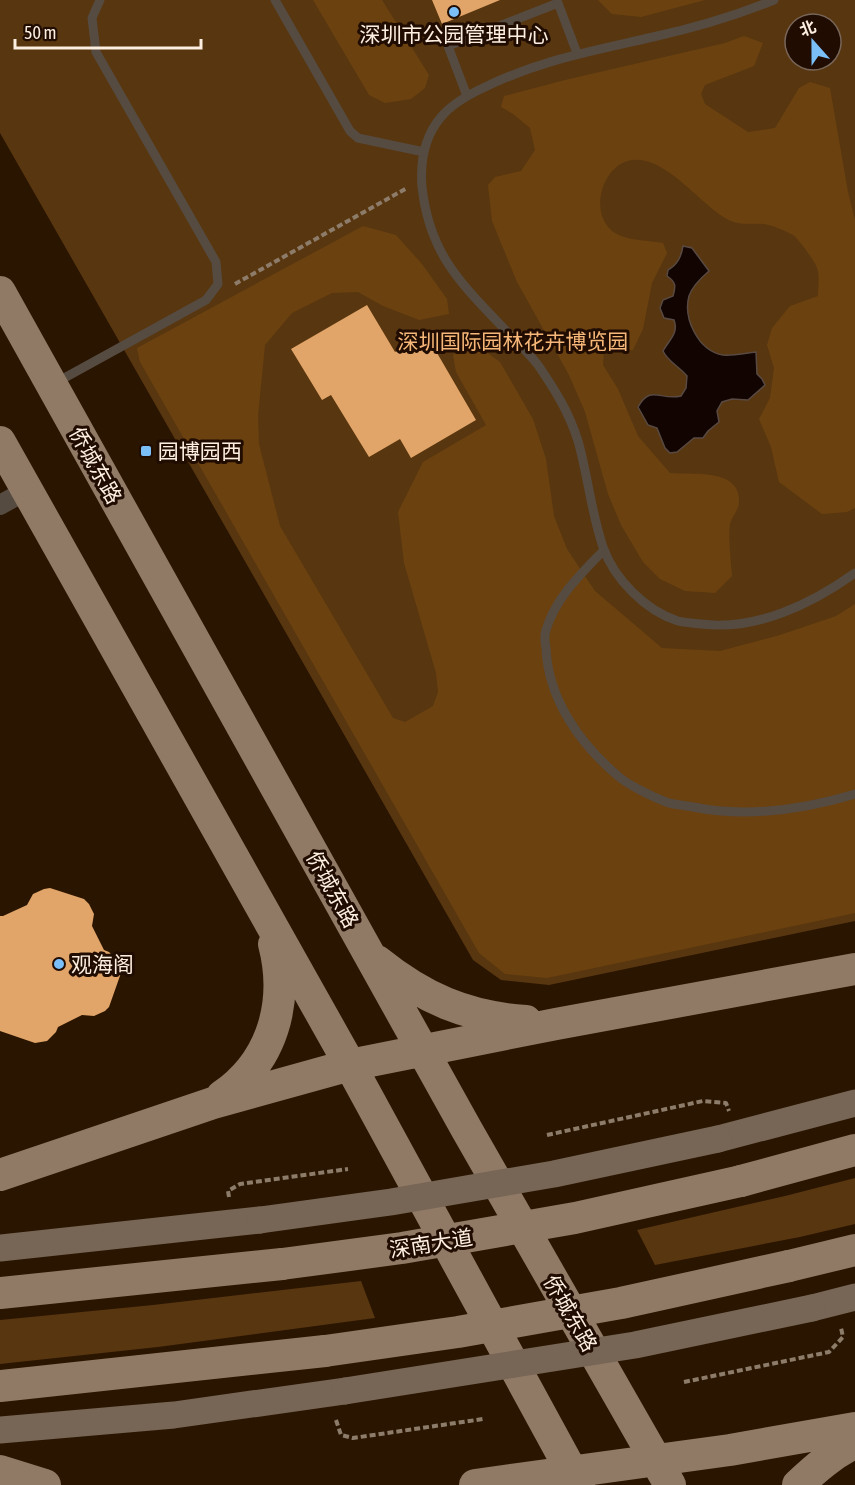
<svg xmlns="http://www.w3.org/2000/svg" width="855" height="1485" font-family="'Asap Condensed','Noto Sans SC',sans-serif">
	<style>
		.green { fill: #58360f; fill-rule: evenodd }
		.forest { fill: #6b4110 }
		.water { fill: #120400; stroke: #584a43; stroke-width: 1.5 }
		.building { fill: #e2a569 }
		.lines { fill: none; stroke-linecap: round; stroke-linejoin: round }
		.path { stroke: #8d7c6a; stroke-width: 4; stroke-dasharray: 6 3; stroke-linecap: butt }
		.lane { stroke: #564b40; stroke-width: 9 }
		.street { stroke: #564b40; stroke-width: 20 }
		.secondary { stroke: #776555; stroke-width: 27 }
		.primary { stroke: #907a65; stroke-width: 32 }
		.secondary-bridge { stroke: #776555; stroke-width: 27 }
		.primary-bridge { stroke: #907a65; stroke-width: 32 }
		.poi-dot { fill: #7abff8; stroke: #200c00; stroke-width: 2 }
		.labels { text-anchor: middle; dominant-baseline: central; stroke-width: 6; stroke-linejoin: round; paint-order: stroke }
		.poi-label { font-size: 21px; fill: #fceee0; stroke: #200c00; text-anchor: start }
		.park-label { font-size: 21px; fill: #f6b778; stroke: #200c00 }
		.street-label { font-size: 21px; fill: #fceee0; stroke: #200c00 }
	</style>
	<rect width="100%" height="100%" fill="#2a1500"/>
	<path class="green" d="M0,0h855v921l-306,64 -48,-5 -28,-20 -473,-827zM795,24h36v36h-36z
		M855,1178v46l-55,13 -145,28 -18,-35 148,-34z
		M361,1281l14,37 -217,29 -158,17v-44l153,-15z"/>
	<path class="forest" d="M313,0h69l47,75 -4,13 -14,11 -26,4 -16,-8z
		M598,0h107l-64,17 -29,-3z
		M744,36l19,7 -9,23 -49,19 -4,9 4,10 43,28 27,-4 24,-40 11,-6 20,6 18,104 7,28v288l-8,4 -25,2 -43,-32 -8,-35 -12,-28 11,-21 4,-30 -7,-23 5,-17 18,-22 28,-10c0,-9 2,-20 -1,-28 -1,-5 -19,-30 -24,-33 -7,-4 -21,-10 -30,-11 -12,-1 -24,2 -36,-5 -26,-14 -62,-64 -95,-59 -29,4 -43,50 -21,70 12,11 36,10 52,13l4,10 -15,30 -9,46 -10,21 -29,2 -1,13 15,24 20,47 32,37c22,2 71,-5 69,29 0,8 -7,14 -9,22 -2,12 1,39 2,52l-17,17 -30,-2 -25,-12 -17,-17 -22,-37 -13,-31 -23,-82 -16,-37 -52,-93 -25,-61 -4,-36 7,-8 26,-6 14,-21 -5,-22 -17,-14 -12,-7 3,-11 61,-16 160,-37z
		M363,226l33,9 26,29 25,35 2,15 -30,6 -36,-14 -25,-14 -26,1 -40,20 -27,32 -7,71 1,28 21,82 113,192 12,4 28,-16 5,-14 -2,-19 -32,-110 -6,-51 25,-50 63,-37 -30,-53 -3,-17 18,-14 29,21 33,57 13,40 8,57 13,33 28,42 67,57 58,3 60,-16 56,-19 19,-12v309l-308,65 -42,-4 -26,-21 -339,-591 -3,-14z"/>
	<path class="water" d="M683,246l9,2 17,23c-7,6 -17,16 -20,25 -6,22 9,55 34,59 10,1 22,-2 33,-3l1,22 5,5 3,6 -17,15 -16,-1 -10,3 -5,9 2,11 -11,9 -5,7h-9l-17,14 -7,1 -5,-5 -8,-20 -9,-3 -10,-18c13,-23 22,-6 43,-11l5,-8 1,-12c-8,-10 -19,-14 -24,-25 6,-11 16,-18 11,-31l-10,-2 -4,-10 3,-8 10,-4c3,-10 3,-14 -6,-20l1,-6c10,-6 13,-13 15,-24z"/>
	<path class="building" d="M432,0h68l-58,24z
		M367,305l28,47 31,-18 50,86 -65,38 -11,-19 -31,18 -38,-62 -9,5 -31,-51z
		M50,888l34,11 5,5 5,10 -2,12 12,24 5,2 9,9 3,12 -12,34 -4,4 -11,5 -12,-1 -24,12 -2,5 -9,9 -12,2 -35,-12v-115h3l24,-11 6,-11 11,-5z"/>
	<g class="lines">
		<path class="path" d="M235,284l172,-96
			M547,1135l156,-34 23,2 3,8
			M229,1197l-1,-6 12,-7 108,-15
			M684,1382l145,-30 14,-15 -2,-9
			M336,1420l5,15 12,3 130,-19"/>
		<path class="lane" d="M275,0l75,131 8,7 66,14
			M774,0c-39,16 -80,28 -121,37 -61,14 -113,23 -170,51 -15,7 -31,16 -42,29 -16,19 -21,45 -19,70 8,71 42,99 89,149 9,9 19,19 27,29 17,25 31,47 40,76 10,35 13,71 25,106 11,32 43,64 75,74 7,2 16,2 23,3 55,7 111,-20 154,-51
			M467,96l-19,-50 110,-43 19,50
			M57,382l149,-82 12,-16 -2,-22 -120,-210 -4,-34 8,-18
			M604,550c-23,24 -48,47 -58,80 -2,6 -1,13 0,18 2,51 34,96 72,128 10,9 35,21 48,26 8,3 18,3 27,5 54,11 109,3 162,-13"/>
		<path class="street" d="M0,505l27,-15"/>
		<path class="secondary" d="M718,1139l137,-36
			M0,1248l260,-28
			M812,1308l43,-11
			M0,1430l174,-15 171,-24"/>
		<path class="primary" d="M0,292l467,838 203,355
			M0,442l350,623 229,420
			M377,961c46,37 89,56 149,60
			M222,1096c51,-35 67,-94 52,-152
			M0,1175l213,-72 137,-38 206,-41 299,-55
			M741,1181l114,-31
			M789,1266l66,-16
			M0,1293l282,-29
			M0,1386l325,-35
			M0,1471l45,14
			M475,1485l255,-35 125,-22
			M798,1485c17,-16 35,-32 57,-42"/>
		<path class="secondary-bridge" d="M260,1220l131,-18 163,-28 164,-35
			M345,1391l290,-46 177,-37"/>
		<path class="primary-bridge" d="M282,1264l120,-16 173,-30 166,-37
			M325,1351l133,-19 163,-29 168,-37"/>
	</g>
	<g class="poi-dot">
		<circle cx="454" cy="12" r="6"/>
		<rect x="140" y="445" width="12" height="12" rx="3"/>
		<circle cx="59" cy="964" r="6"/>
	</g>
	<g class="labels">
		<g class="poi-label">
			<text x="454" y="34" text-anchor="middle">深圳市公园管理中心</text>
			<text x="158" y="451">园博园西</text>
			<text x="71" y="964">观海阁</text>
		</g>
		<g class="park-label">
			<text x="513" y="341">深圳国际园林花卉博览园</text>
		</g>
		<g class="street-label">
			<text transform="translate(96 465) rotate(61)">侨城东路</text>
			<text transform="translate(333 889) rotate(61)">侨城东路</text>
			<text transform="translate(431 1243) rotate(-9)">深南大道</text>
			<text transform="translate(571 1313) rotate(60)">侨城东路</text>
		</g>
	</g>
	<g transform="translate(813 42) rotate(339)"><circle r="28" fill="#200c00" stroke="#78665a" stroke-width="1.5"/>
	<path d="M0-4.5L10 22L0 15L-10 22Z" fill="#7abff8"/>
	<text y="-9" font-size="16" font-weight="bold" text-anchor="middle" fill="#fceee0">北</text>
	</g>
	<path d="M15 39v9h186v-9" fill="none" stroke="#fceee0" stroke-width="3"/>
	<text x="24" y="39" font-size="18" fill="#fceee0" stroke="#200c00" stroke-width="4.5" paint-order="stroke">50 m</text>
</svg>
